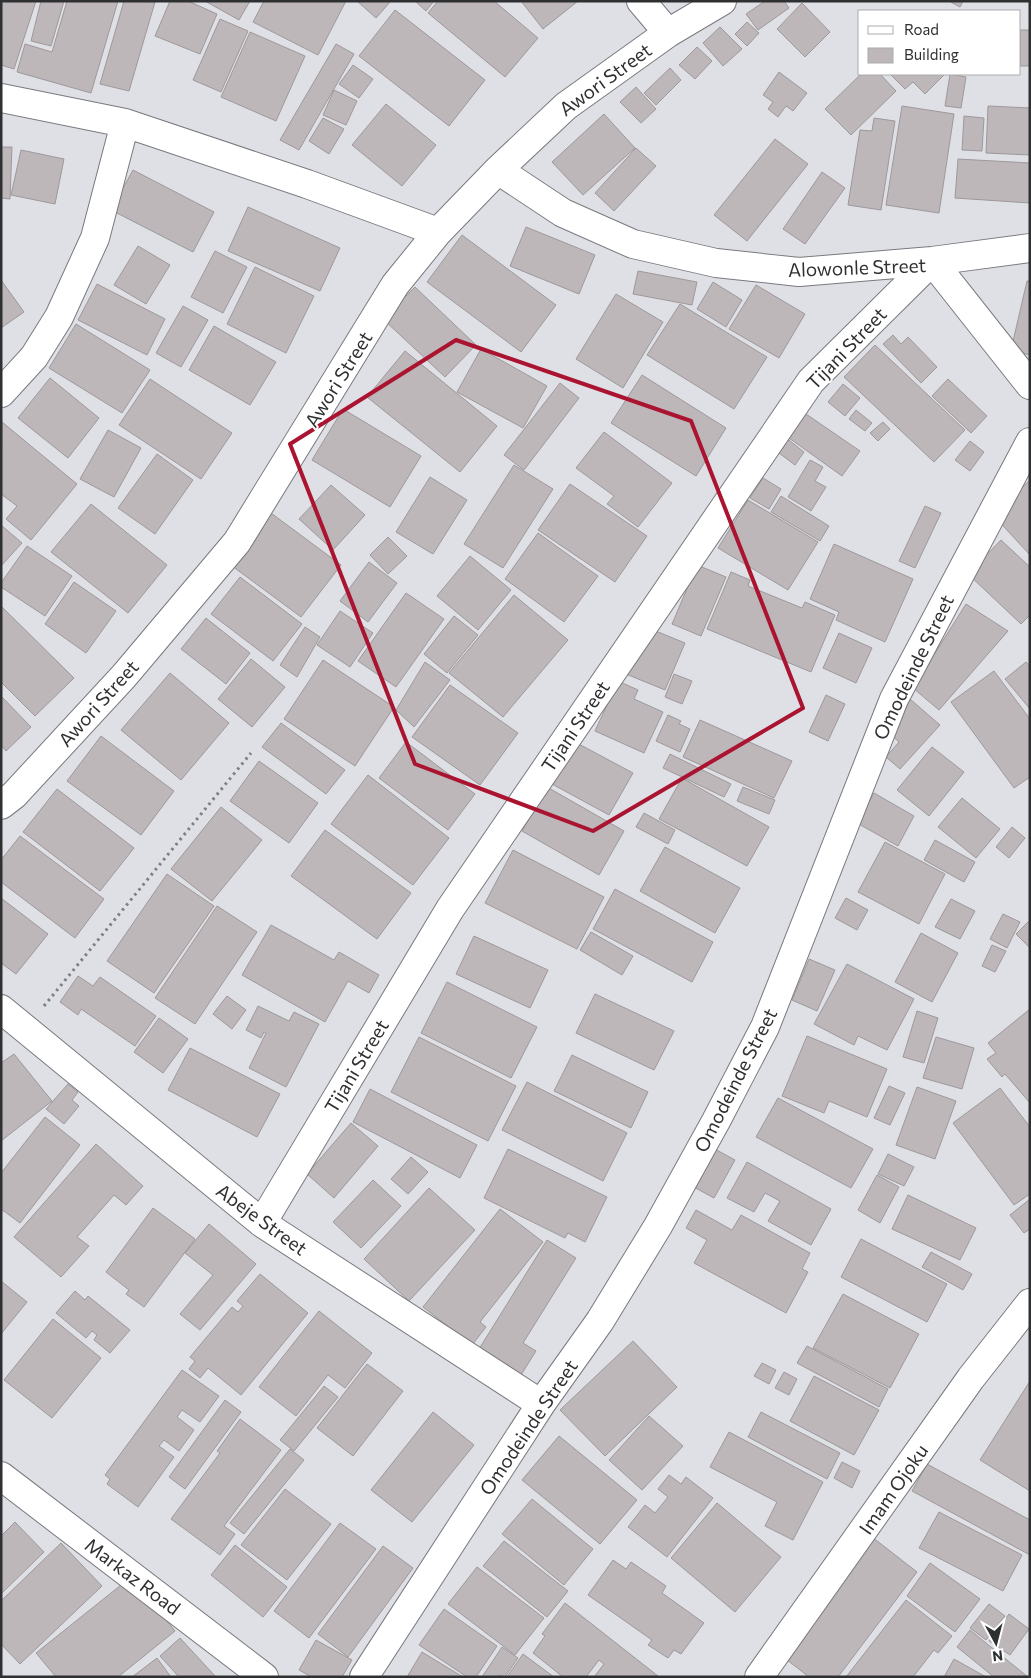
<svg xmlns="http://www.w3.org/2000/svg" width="1031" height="1678" font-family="Commissioner,sans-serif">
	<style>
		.building { fill: #bdb7ba; stroke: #9e989b }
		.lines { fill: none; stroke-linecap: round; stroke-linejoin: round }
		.minor-casing { stroke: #797a7f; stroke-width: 30 }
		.path { stroke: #7e7f83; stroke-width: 3; stroke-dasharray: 2.5 4; stroke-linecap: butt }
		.minor { stroke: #fff; stroke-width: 28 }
		.marked { fill: none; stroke: #aa1430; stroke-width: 4; stroke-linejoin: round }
		.labels { text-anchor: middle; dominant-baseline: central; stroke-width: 4; stroke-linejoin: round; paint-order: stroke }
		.street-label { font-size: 19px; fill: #2f3032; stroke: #fff }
	</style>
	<rect width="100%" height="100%" fill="#dee0e5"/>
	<path class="building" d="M1,1h35l-22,68 -13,-4z
		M41,1h23l-13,45 -20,-5z
		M67,1h51l-27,92 -74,-21 8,-28 27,8z
		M124,1l31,1 -26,89 -29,-7z
		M170,1h18l29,13 -17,40 -45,-18z
		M205,1h45l-11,19z
		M264,1h82l-28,54 -65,-33z
		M357,1h34l-15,17z
		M415,1h19l-8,10z
		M438,1h56l44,37 -33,39 -77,-64z
		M521,1h57l-35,28z
		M765,1h19l5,7 -31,22 -12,-16z
		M949,1h14l-3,6z
		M802,3l28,29 -25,25 -28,-28z
		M395,10l90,70 -36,46 -90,-70z
		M220,19l28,12 -27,61 -28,-12z
		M747,22l12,11 -12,13 -12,-12z
		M720,27l22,22 -19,17 -20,-23z
		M1020,30h10v36h-10z
		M250,32l55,24 -29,65 -55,-24z
		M336,44l18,10 -55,96 -19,-10z
		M697,47l15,14 -17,18 -16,-14z
		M353,65l20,14 -14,19 -20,-14z
		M670,68l11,12 -25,25 -12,-12z
		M779,72l28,21 -14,18 -7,-5 -8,11 -10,-8 5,-7 -10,-7z
		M861,74h19l16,17 -45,44 -26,-26z
		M890,74h55l-20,20 -12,-12 -8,7z
		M950,74l16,3 -5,31 -16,-2z
		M636,87l20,22 -15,14 -21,-21z
		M334,90l23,11 -11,24 -23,-10z
		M386,104l50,41 -34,41 -50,-41z
		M902,106l52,8 -15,99 -53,-8z
		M988,106l42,2v47l-44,-2z
		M604,114l31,34 -52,47 -31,-33z
		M964,116l20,2 -2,33 -20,-1z
		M323,118l21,11 -15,25 -20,-13z
		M874,118l21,3 -14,89 -33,-5 12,-75 12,1z
		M775,139l33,25 -61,77 -33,-26z
		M1,147h11l-2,52 -9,-1z
		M636,148l20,18 -42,45 -19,-18z
		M21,150l43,9 -9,45 -44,-9z
		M958,159l72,4v40l-75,-5z
		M133,170l81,42 -21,40 -82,-42z
		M822,172l23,16 -40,56 -22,-15z
		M248,207l92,41 -20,43 -92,-40z
		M526,227l69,28 -16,39 -69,-28z
		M462,235l94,70 -35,47 -94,-70z
		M138,246l32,19 -24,39 -32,-19z
		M215,251l32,16 -24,46 -32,-16z
		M255,267l59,29 -28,57 -59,-29z
		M638,271l59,11 -5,23 -59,-11z
		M1,280l23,32 -23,16z
		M1027,281h3v74l-19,-5z
		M713,282l29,18 -16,27 -29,-18z
		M97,284l68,35 -18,36 -69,-35z
		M756,285l49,29 -26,44 -50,-29z
		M415,287l61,58 -31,32 -62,-58z
		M616,294l47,28 -40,66 -47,-29z
		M680,304l87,53 -33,52 -87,-54z
		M183,306l25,14 -27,47 -25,-14z
		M76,324l74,46 -28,43 -73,-45z
		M214,326l62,36 -26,43 -61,-35z
		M893,335l8,9 7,-7 29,30 -16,16 -38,-39z
		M875,345l90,85 -31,32 -90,-85z
		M481,349l66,37 -24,42 -66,-36z
		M405,351l92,75 -37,46 -93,-75z
		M642,375l84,53 -30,48 -85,-53z
		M50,378l49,40 -31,40 -50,-40z
		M150,379l82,54 -31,46 -82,-54z
		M948,379l39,37 -16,17 -39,-37z
		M560,383l19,15 -55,72 -20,-15z
		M843,384l17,14 -15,18 -17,-14z
		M343,409l78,47 -31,51 -78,-47z
		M856,410l16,13 -7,8 -16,-12z
		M806,414l54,37 -18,25 -53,-38z
		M2,422l75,62 -46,56 -25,-21 11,-13 -16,-12z
		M883,422l7,7 -12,12 -8,-8z
		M108,430l33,18 -27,49 -34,-18z
		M604,432l68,51 -34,44 -31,-23 7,-8 -38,-28z
		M785,437l19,15 -9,13 -20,-15z
		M970,441l14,11 -14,19 -15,-11z
		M157,454l36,26 -38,54 -37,-26z
		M810,460l13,7 -8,14 11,6 -15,24 -23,-14z
		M514,465l39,24 -50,79 -39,-24z
		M430,477l37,23 -34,54 -37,-22z
		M763,478l18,11 -12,20 -19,-11z
		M1029,481l1,1v73l-37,-40z
		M570,484l77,52 -32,46 -77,-52z
		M331,485l34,30 -32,35 -34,-31z
		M781,496l48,30 -9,15 -49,-29z
		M748,500l70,42 -30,48 -70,-42z
		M91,504l76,61 -39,48 -77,-61z
		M925,506l16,7 -26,55 -16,-7z
		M271,513l70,52 -40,52 -69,-51z
		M1,525l21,18 -21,23z
		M538,533l60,43 -34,46 -59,-43z
		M388,537l19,19 -19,18 -18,-19z
		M1001,540l29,27v48l-9,9 -53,-50z
		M834,544l79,35 -28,63 -49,-22 3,-8 -29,-13z
		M27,546l45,30 -27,40 -44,-29v-4z
		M470,556l41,34 -33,40 -41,-34z
		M369,562l28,21 -29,39 -28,-21z
		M697,565l29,12 -25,59 -29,-12z
		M731,572l19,8 -2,6 54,22 3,-6 30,13 -24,57 -104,-43z
		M240,577l62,47 -29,37 -62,-47z
		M74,582l42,29 -30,42 -41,-29z
		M406,593l38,26 -48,68 -38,-26z
		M514,595l54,45 -65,77 -54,-44z
		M966,604l42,27 -69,79 -26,-22z
		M1,606l73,72 -39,38 -34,-34z
		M340,611l33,22 -23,34 -33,-22z
		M454,616l24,19 -31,38 -23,-19z
		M206,618l44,35 -24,31 -45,-35z
		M305,627l15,10 -23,40 -17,-12z
		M646,627l39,16 -20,47 -39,-16z
		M839,633l33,15 -16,35 -33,-15z
		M251,659l34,28 -33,40 -34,-28z
		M323,660l71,47 -39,59 -71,-47z
		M425,662l25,18 -36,47 -18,-17z
		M1026,662l4,4v43l-25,-30z
		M994,671l36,48v58l-16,11 -63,-86z
		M170,673l59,50 -48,57 -60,-50z
		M674,674l18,7 -10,23 -17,-7z
		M618,681l20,9 -4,9 29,13 -19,41 -49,-22z
		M450,685l68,48 -38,52 -68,-48z
		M826,695l19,9 -17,37 -19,-9z
		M1,696l30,31 -25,24 -5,-6z
		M910,699l30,26 -40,44 -14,-12 13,-15 -15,-14z
		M668,715l13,6 -2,3 11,5 -10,23 -24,-11z
		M700,720l92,41 -18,37 -91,-41z
		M281,723l64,47 -19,24 -64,-47z
		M101,736l73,55 -33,44 -74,-54z
		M406,742l69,52 -27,36 -69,-52z
		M575,742l58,31 -24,42 -57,-31z
		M932,747l32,25 -35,44 -32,-26z
		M670,754l61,30 -7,13 -61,-29z
		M259,761l59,42 -29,40 -59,-42z
		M368,775l81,63 -36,47 -82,-61z
		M682,778l87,49 -22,39 -88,-47z
		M547,787l77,44 -25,44 -77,-44z
		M743,787l32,13 -6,14 -32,-13z
		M57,789l77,59 -34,43 -77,-59z
		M874,793l40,23 -16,30 -41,-23z
		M962,798l38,31 -24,29 -38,-31z
		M221,807l41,33 -50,61 -41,-32z
		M644,813l31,17 -7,14 -32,-17z
		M1012,827l13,11 -16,20 -13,-11z
		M325,830l86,63 -34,46 -86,-63z
		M20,836l84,63 -29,39 -74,-56v-22z
		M935,840l40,22 -11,20 -40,-22z
		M885,842l60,32 -26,50 -61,-32z
		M665,847l75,41 -25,45 -75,-42z
		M513,850l91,47 -27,52 -92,-46z
		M167,874l47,32 -60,87 -47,-32z
		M615,889l98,53 -21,40 -99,-53z
		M1,898l47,36 -32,40 -15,-11z
		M846,898l22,12 -11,20 -22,-12z
		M951,899l24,12 -15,28 -25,-12z
		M217,906l40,26 -62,92 -40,-26z
		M1003,914l17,8 -13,26 -17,-9z
		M1030,920v28l-14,-14z
		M271,925l63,35 5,-8 40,23 -10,18 -21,-12 -23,41 -83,-47z
		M591,932l42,24 -11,19 -42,-25z
		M921,933l37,20 -26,49 -37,-20z
		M474,936l74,34 -18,38 -74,-34z
		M992,945l14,6 -11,21 -13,-6z
		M809,959l26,11 -18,41 -25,-11z
		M847,964l67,35 -27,51 -29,-14 -4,9 -40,-21z
		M78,976l15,10 7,-9 56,39 -21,30 -54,-37 -3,6 -18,-13z
		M447,982l90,45 -26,51 -90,-45z
		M595,994l79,37 -20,39 -78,-37z
		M227,996l19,14 -14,19 -19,-15z
		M258,1006l31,15 5,-9 25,12 -33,63 -37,-19 17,-35 -2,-1 -3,6 -15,-8z
		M1030,1009v94l-25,-29 -3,3 -15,-18 9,-6 -8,-10z
		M917,1011l21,7 -14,45 -21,-6z
		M159,1018l29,21 -25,34 -29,-21z
		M807,1036l80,33 -20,48 -38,-16 -5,12 -42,-17z
		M419,1037l97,49 -28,55 -97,-49z
		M936,1037l38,11 -12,41 -39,-11z
		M190,1048l90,46 -23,43 -89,-47z
		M14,1054l38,47 -51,40v-78z
		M572,1055l76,37 -17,36 -77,-37z
		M527,1082l100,51 -24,48 -101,-51z
		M68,1084l10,8 -6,8 7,6 -15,18 -18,-15z
		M889,1086l16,7 -15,32 -16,-7z
		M917,1087l39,14 -21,58 -39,-14z
		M1000,1088l30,39v67l-16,11 -61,-82z
		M370,1089l107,56 -17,33 -107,-56z
		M778,1098l95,51 -22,39 -95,-51z
		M45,1117l35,28 -60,78 -19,-14v-36z
		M351,1123l27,23 -44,52 -27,-24z
		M96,1144l47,42 -17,19 -12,-10 -37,42 12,9 -28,31 -47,-40z
		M713,1148l22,12 -21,38 -22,-12z
		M508,1149l99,48 -22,45 -17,-9 -3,5 -81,-40z
		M888,1154l26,13 -10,19 -26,-12z
		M411,1157l17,15 -20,22 -17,-15z
		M747,1162l84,47 -20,36 -43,-24 12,-20 -15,-8 -11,19 -27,-14z
		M877,1175l22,12 -19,36 -22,-13z
		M373,1180l28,26 -40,42 -28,-26z
		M429,1188l46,42 -66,71 -45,-42z
		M908,1195l68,33 -16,32 -68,-31z
		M1030,1199v30l-6,4 -14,-18z
		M153,1208l42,31 -51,68 -18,-13 3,-4 -23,-18z
		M500,1209l43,33 -63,80 6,5 -14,18 -49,-38z
		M696,1210l36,20 9,-15 69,38 -8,16 6,3 -22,41 -92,-50 13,-23 -21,-12z
		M209,1224l47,40 -56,66 -20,-16 33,-39 -28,-22z
		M861,1239l86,45 -20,38 -86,-45z
		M547,1240l29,18 -53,85 13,8 -15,24 -42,-26z
		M931,1252l41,22 -9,16 -41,-23z
		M260,1274l48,39 -67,82 -33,-27 -8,10 -11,-9 6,-8 -5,-4 42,-50 6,5 5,-6 -6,-5z
		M1,1281l26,21 -26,32z
		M75,1291l10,9 3,-4 42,34 -20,23 -16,-13 3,-5 -5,-4 -6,7 -30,-25z
		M843,1294l76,40 -29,54 -77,-40z
		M319,1311l53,42 -27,35 -17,-13 -32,41 -37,-29z
		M53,1319l48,39 -49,60 -48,-38z
		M633,1341l44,46 -72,69 -45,-46z
		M807,1346l81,43 -9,18 -82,-44z
		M762,1363l14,7 -7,14 -15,-8z
		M367,1364l36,27 -50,65 -36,-28z
		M182,1370l37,26 -19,26 -18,-12 -5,7 17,13 -15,21 -15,-11 -5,6 15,11 -36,50 -31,-23 3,-5 -5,-4z
		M784,1372l13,7 -8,16 -14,-7z
		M814,1376l65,34 -25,45 -64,-34z
		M1030,1381v110l-50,-31z
		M324,1386l14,11 -44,54 -14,-11z
		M225,1400l16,12 -56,77 -16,-12z
		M433,1412l41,33 -62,77 -41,-32z
		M761,1412l79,41 -13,26 -79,-42z
		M649,1416l34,30 -41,44 -33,-30z
		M240,1419l41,31 -57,76 11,8 -15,21 -49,-36 49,-66 -3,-2z
		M729,1432l94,50 -30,58 -28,-14 12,-24 -67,-35z
		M559,1436l78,64 -37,44 -78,-64z
		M290,1449l14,11 -60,74 -14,-11z
		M842,1462l18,9 -8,17 -18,-10z
		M927,1464l103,56v35l-118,-64z
		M669,1475l12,9 5,-7 27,21 -46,59 -39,-30 17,-22 10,8 13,-16 -10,-8z
		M285,1489l46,35 -44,56 -46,-35z
		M532,1499l61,50 -29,36 -62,-51z
		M717,1503l64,54 -46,55 -64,-54z
		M939,1512l83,43 -19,36 -84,-43z
		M15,1522l29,30 -43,42v-58z
		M340,1523l36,26 -67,89 -35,-27z
		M872,1537l45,35 -79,105h-29l-27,-21z
		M504,1541l64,50 -21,26 -64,-51z
		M61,1543l41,43 -82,78 -19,-20v-43z
		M235,1545l52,42 -24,30 -52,-42z
		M383,1546l30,22 -65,89 -30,-23z
		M613,1560l13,9 5,-7 35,24 -4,7 42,30 -23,31 -7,-4 -6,8 -20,-13 4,-5 -64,-45z
		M930,1563l50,36 -25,33 -48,-36z
		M477,1567l67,51 -29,37 -67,-51z
		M131,1577l44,54 -57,46h-62l-20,-24z
		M906,1600l46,36 -14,17 -4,-3 -21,27h-67z
		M565,1603l93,73 -64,1 10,-13 -5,-4 -13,17h-23l-30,-24 12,-17 -3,-2z
		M989,1604l16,12 -19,24 -16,-12z
		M444,1609l53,37 -21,31h-9l-48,-32z
		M1009,1614l20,15 -19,26 -21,-14z
		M970,1630l58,47h-34l-37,-30z
		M180,1638l36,39h-37l-19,-21z
		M316,1640l36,20 -10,17h-30l-13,-7z
		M502,1647l16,11 -13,19 -7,-2 -1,2h-15z
		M422,1652l41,25h-56z
		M523,1654l31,23h-47z
		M157,1658l14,19h-39z
		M954,1659l32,18h-42z"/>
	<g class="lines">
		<defs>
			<path id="minor" d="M641,1l27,32
				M1,98l124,25 182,61 131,48
				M498,170l65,43 70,31 83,19 83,9 133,-11 98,-13
				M932,261l98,124
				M1,393l33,-36 25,-40 36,-79 30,-115
				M1,805l13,-10 110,-119 113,-134 158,-257 43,-53 60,-62 68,-64 102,-73 54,-32
				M1,1009l261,214 279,181
				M262,1223l188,-314 361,-528 121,-120
				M1,1476l263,201
				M364,1677l177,-273 59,-83 58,-95 58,-105 49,-94 129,-328 136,-257
				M759,1677l212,-299 59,-75"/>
		</defs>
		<use href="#minor" class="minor-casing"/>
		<path class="path" d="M44,1006l207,-253"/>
		<use href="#minor" class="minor"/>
	</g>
	<path class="marked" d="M456,340l235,81 112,287 -210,123 -178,-67 -125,-320z"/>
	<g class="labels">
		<g class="street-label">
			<text transform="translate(605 79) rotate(-36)">Awori Street</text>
			<text transform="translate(857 267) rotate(-2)">Alowonle Street</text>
			<text transform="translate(846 348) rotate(-46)">Tijani Street</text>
			<text transform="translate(338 379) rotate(-58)">Awori Street</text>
			<text transform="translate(913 667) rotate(-64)">Omodeinde Street</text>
			<text transform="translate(98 703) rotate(-48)">Awori Street</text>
			<text transform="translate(575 726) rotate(-56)">Tijani Street</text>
			<text transform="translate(356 1066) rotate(-59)">Tijani Street</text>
			<text transform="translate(735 1080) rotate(-63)">Omodeinde Street</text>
			<text transform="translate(262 1219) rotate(36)">Abeje Street</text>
			<text transform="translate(528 1427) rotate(-56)">Omodeinde Street</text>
			<text transform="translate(893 1489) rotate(-55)">Imam Ojoku</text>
			<text transform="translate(133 1576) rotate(37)">Markaz Road</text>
		</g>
	</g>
	<rect width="1031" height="1678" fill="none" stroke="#2f3032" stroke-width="5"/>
	<rect x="858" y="10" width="162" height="65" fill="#ffffff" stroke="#acacad"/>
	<rect x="868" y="26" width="25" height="8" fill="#ffffff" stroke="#acacad"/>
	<text x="904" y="35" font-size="15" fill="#2f3032">Road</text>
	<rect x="868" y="48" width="25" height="15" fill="#bdb7ba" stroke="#acacad"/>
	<text x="904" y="60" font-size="15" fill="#2f3032">Building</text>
	<g transform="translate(996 1643) rotate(173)" stroke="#ffffff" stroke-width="4" paint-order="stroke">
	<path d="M0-4L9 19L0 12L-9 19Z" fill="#2f3032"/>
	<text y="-8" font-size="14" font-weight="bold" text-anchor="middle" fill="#2f3032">N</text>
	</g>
</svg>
